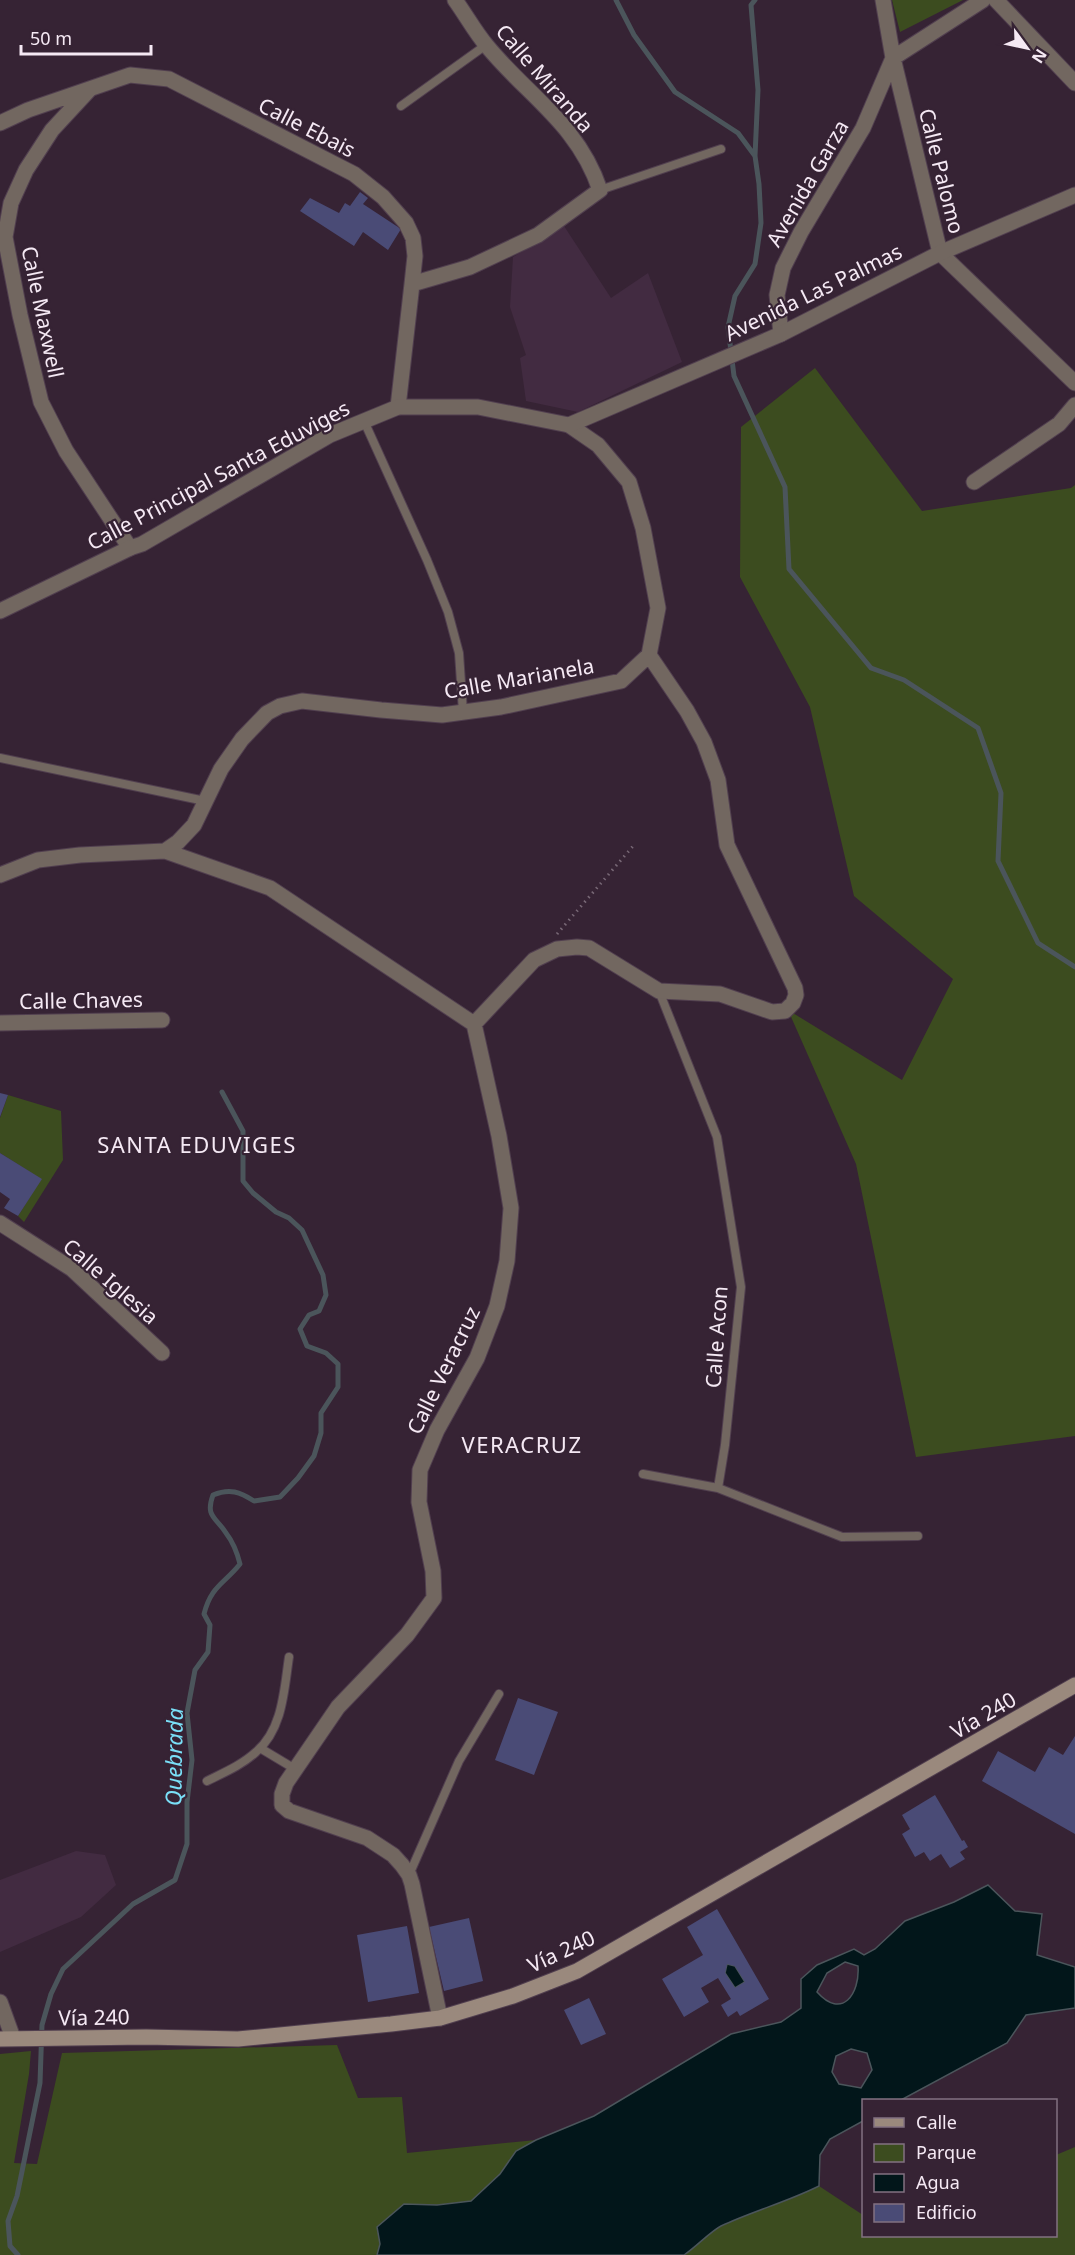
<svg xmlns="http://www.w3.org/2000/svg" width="1075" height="2255" font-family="'Noto Sans',sans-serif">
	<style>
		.built { fill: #422b41 }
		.green { fill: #3c4c1f }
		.water { fill: #02161a; stroke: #4b555b; stroke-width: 1.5; fill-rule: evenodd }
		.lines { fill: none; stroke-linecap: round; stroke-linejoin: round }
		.stream { stroke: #4b555b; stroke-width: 5 }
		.building { fill: #4a4b76; fill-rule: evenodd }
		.service-casing { stroke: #513f4f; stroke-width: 10 }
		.minor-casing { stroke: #513f4f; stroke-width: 17 }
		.tertiary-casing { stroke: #513f4f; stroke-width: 17 }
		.secondary-casing { stroke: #513f4f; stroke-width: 17 }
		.path { stroke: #786876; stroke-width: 3; stroke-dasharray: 1.5 4.5; stroke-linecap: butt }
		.service { stroke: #726760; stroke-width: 8 }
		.minor { stroke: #726760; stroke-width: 15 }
		.tertiary { stroke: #726760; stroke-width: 15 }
		.secondary { stroke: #9a897d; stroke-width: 15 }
		.labels { text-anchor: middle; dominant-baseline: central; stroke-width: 4.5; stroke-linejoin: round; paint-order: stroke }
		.street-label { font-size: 21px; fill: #f5e9f4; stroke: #362334 }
		.neighbourhood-label { font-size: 22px; letter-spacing: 1.5px; fill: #f5e9f4; stroke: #362334 }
		.water-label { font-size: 22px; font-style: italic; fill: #7ae0f8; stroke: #362334 }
	</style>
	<rect width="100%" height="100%" fill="#362334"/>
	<path class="built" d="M564,226l47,72 37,-25 34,89 -104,50 -52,-11 -6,-43 6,-3 -16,-48 3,-50z
		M76,1851l29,4 11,30 -35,32 -81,35v-72z"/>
	<path class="green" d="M892,0h71l-63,32z
		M815,368l107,143 149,-23 4,-3v951l-159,21 -60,-293 -68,-154 114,70 51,-101 -99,-83 -44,-189 -70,-130 1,-150z
		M8,1095l53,16 2,49 -39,62 -6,-6 23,-37 -41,-26v-35z
		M337,2045l21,53 44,-1 5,56 129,-13 -20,11 -16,23 -29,27 -34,4 -33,-1 -27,23 3,17 -3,11h-377v-201l31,-3 -2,23 -15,89 23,1 25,-111z
		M1075,2147v108h-391c12,-8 27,-24 38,-29 31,-15 65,-24 97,-40l44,29 1,21h192v-81z"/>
	<path class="water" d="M988,1885l27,26 27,3 -5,41 38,12v41l-49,7 -19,28 -106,57h-37l-1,21 -33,18 -10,16 -1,31c-32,16 -66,25 -98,40 -10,5 -25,21 -37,29h-307l3,-11 -3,-17 27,-23 33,1 34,-4 29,-27 16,-23 20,-11 58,-24 137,-82 50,-12 20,-14v-29l16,-14 37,-16 10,6 11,-6 30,-28 49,-19zM845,1962l13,4c2,28 -16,54 -41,26l10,-19zM851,2049l16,4 5,17 -11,18 -22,-4 -7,-12 4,-16z
		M727,1964l8,2 10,16 -10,6 -10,-15z"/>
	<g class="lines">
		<path class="stream" d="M616,0l18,35 41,57 63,41 17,23
			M755,0l-4,5 7,85 -3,66 4,28 2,39 -6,41 -20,32 -7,31 6,49 51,111 4,82 82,99 33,12 74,48 23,65 -3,68 40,82 37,24
			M18,2255l-8,-9 -2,-25 9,-25 23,-113 2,-58 9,-31 12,-25 70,-65 42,-24 12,-36v-42l5,-42 -5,-47 8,-43 13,-18 2,-27 -6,-11c7,-28 20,-30 36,-50 -3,-12 -7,-22 -14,-31 -10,-16 -21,-16 -13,-38 17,-7 27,-3 41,6l26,-4 18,-19 16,-22 7,-23v-20l17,-26v-23l-12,-11 -19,-7 -7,-17 9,-14 10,-4 7,-16 -3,-20 -21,-45 -13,-12 -13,-6 -23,-19 -10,-12v-50l-21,-39"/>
	</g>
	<path class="building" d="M360,192l8,6 -5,6 38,25 -13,21 -25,-18 -9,14 -54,-35 10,-13 29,15 6,-10 5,3z
		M0,1093l8,2 -8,22z
		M0,1153l42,26 -24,37 -14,-8 6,-9 -10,-7z
		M518,1698l40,14 -24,63 -39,-15z
		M1075,1736v98l-93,-53 16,-30 37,21 14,-25 14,8z
		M935,1795l27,46 2,-1 4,7 -8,5 5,7 -15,9 -9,-14 -11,7 -6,-9 -9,5 -13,-23 8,-5 -8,-14z
		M717,1909l52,90 -29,17 -3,-5 -9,6 -7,-12 10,-6 -13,-21 -17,10 8,14 -25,15 -22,-38 41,-24 -16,-28zM727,1964l8,2 10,16 -10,6 -10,-15z
		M469,1918l14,63 -39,10 -15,-64z
		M407,1926l12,67 -51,9 -11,-67z
		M589,1998l17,36 -25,11 -17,-35z"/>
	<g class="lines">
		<defs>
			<path id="service" d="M401,106l85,-61
				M600,190l121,-41
				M364,421l63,139 21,52 11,41 4,59
				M0,758l205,43
				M659,991l58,146 24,150 -16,158 -7,43 124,49 76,-1
				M643,1474l75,14
				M260,1748l35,21
				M207,1781c16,-8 35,-16 49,-29 27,-23 28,-62 33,-95
				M409,1875l50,-114 40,-67"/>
			<path id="minor" d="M883,0l10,58 47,195 135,130
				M893,58l90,-58
				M90,89l-38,41 -26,40 -15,33 -6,34 15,78 21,87 25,49 64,97
				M0,123l28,-13 102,-35 39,4 185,95 29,23 23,26 7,15 2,18 -3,28 -14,123
				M412,284l58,-17 68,-32 62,-45c-22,-66 -72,-94 -113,-144 -12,-14 -21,-31 -32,-46
				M781,334l-4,-39 6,-27 18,-36 62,-104 30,-70
				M974,482l85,-58 16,-19
				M165,851l13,-9 16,-17 27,-56 21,-30 25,-26 13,-7 22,-5 79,9 61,5 59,-8 120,-26 28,-26 9,-47 -15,-80 -14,-46 -31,-37 -29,-20
				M0,875l38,-15 42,-5 85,-4 105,37 204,136 25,112 12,72 -4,53 -10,45 -20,52 -40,72 -17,40 -1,32 14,69 1,27 -27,37 -69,72 -52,76 -4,11v11l7,6 78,27 26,17 9,10 7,10 3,9 28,134
				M0,1023l162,-3
				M474,1024l60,-64 23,-11 20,-2 12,1 70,43 61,3 52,18 13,-1 8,-8 3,-8 -1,-7 -68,-143 -9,-65 -14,-38 -17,-31 -38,-56
				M0,1223l72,46 90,84
				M0,2002l13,36"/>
			<path id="tertiary" d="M996,0l79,83
				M0,611l130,-63 12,-4 188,-109 68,-28h80l91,18 212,-91 159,-81 135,-58"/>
			<path id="secondary" d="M0,2039l146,-2 92,2 153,-15 49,-6 73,-22 64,-25 498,-286"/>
		</defs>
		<use href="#service" class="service-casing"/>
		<use href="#minor" class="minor-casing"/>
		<use href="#tertiary" class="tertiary-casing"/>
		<use href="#secondary" class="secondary-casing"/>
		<path class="path" d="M557,934l77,-89"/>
		<use href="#service" class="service"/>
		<use href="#minor" class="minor"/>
		<use href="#tertiary" class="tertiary"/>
		<use href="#secondary" class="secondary"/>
	</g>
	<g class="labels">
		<g class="street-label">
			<text transform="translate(545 78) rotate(49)">Calle Miranda</text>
			<text transform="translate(307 127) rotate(27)">Calle Ebais</text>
			<text transform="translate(942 171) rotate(76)">Calle Palomo</text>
			<text transform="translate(807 183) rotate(-60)">Avenida Garza</text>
			<text transform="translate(813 292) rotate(-26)">Avenida Las Palmas</text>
			<text transform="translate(43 312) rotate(78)">Calle Maxwell</text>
			<text transform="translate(218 475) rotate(-28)">Calle Principal Santa Eduviges</text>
			<text transform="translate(519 678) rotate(-10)">Calle Marianela</text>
			<text transform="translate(81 1000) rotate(-1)">Calle Chaves</text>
			<text transform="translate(111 1281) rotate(41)">Calle Iglesia</text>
			<text transform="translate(716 1337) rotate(-86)">Calle Acon</text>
			<text transform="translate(443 1370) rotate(-64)">Calle Veracruz</text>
			<text transform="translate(983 1715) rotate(-30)">Vía 240</text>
			<text transform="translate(561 1951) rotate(-25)">Vía 240</text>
			<text transform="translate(94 2017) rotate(-1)">Vía 240</text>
		</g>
		<g class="neighbourhood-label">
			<text x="197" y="1144">SANTA EDUVIGES</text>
			<text x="522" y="1444">VERACRUZ</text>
		</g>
		<g class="water-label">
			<text transform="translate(173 1757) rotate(-89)">Quebrada</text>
		</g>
	</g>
	<rect x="862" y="2099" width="195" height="138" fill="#362334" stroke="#827281" stroke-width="1.5"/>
	<rect x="874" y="2118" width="30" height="9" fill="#9a897d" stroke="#827281" stroke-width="1.5"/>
	<text x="916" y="2129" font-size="18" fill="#f5e9f4">Calle</text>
	<rect x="874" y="2144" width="30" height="18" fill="#3c4c1f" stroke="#827281" stroke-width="1.5"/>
	<text x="916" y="2159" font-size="18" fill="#f5e9f4">Parque</text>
	<rect x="874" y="2174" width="30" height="18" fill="#02161a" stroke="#827281" stroke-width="1.5"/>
	<text x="916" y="2189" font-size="18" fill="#f5e9f4">Agua</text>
	<rect x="874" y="2204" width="30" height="18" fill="#4a4b76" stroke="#827281" stroke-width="1.5"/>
	<text x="916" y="2219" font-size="18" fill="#f5e9f4">Edificio</text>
	<g transform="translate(1027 48) rotate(123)" stroke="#362334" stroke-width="4.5" paint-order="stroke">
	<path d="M0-4.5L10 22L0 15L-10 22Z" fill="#f5e9f4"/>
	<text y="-9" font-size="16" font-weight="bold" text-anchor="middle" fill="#f5e9f4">N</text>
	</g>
	<path d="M21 45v9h130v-9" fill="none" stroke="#f5e9f4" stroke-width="3"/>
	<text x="30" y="45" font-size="18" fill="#f5e9f4" stroke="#362334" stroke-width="4.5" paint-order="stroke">50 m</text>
</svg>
